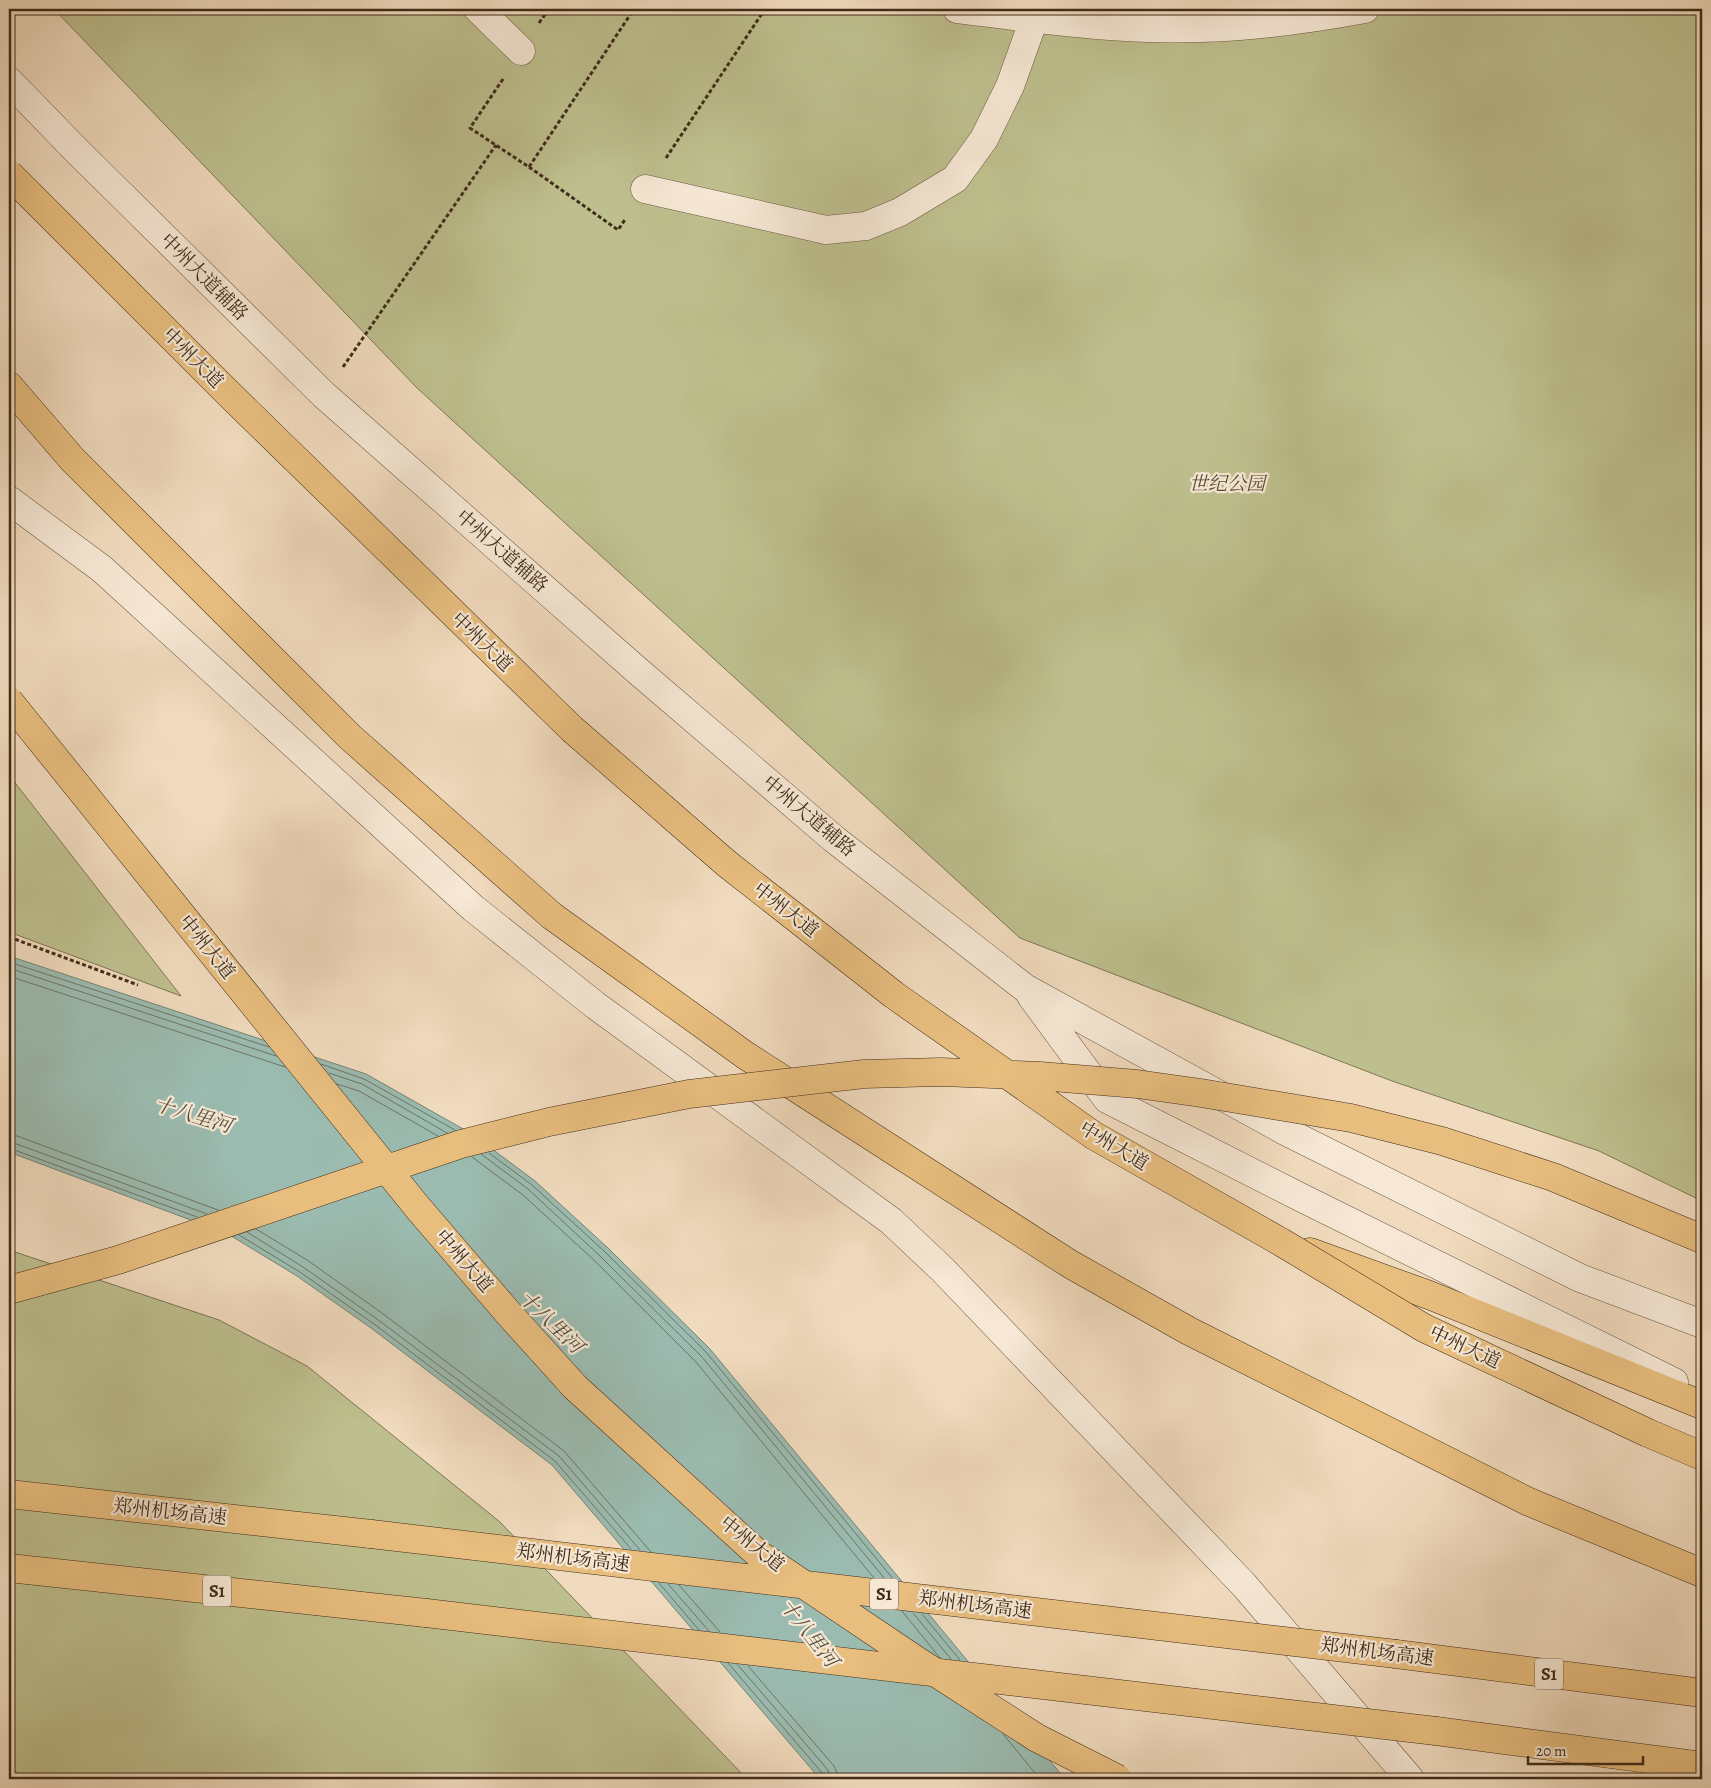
<svg xmlns="http://www.w3.org/2000/svg" width="1711" height="1788" font-family="Alegreya,'Noto Serif SC',serif">
	<style>
		.green { fill: #bebf8e; stroke: #7f7654 }
		.water { fill: #9bbbb0; stroke: #778274 }
		.lines { fill: none; stroke-linecap: round; stroke-linejoin: round }
		.shore { stroke: #6e7464; stroke-width: 1 }
		.minor-casing { stroke: #6c5842; stroke-width: 29 }
		.major-casing { stroke: #402c19; stroke-width: 29 }
		.highway-casing { stroke: #402c19; stroke-width: 29 }
		.path { stroke: #402c19; stroke-width: 3; stroke-dasharray: 4 2.5; stroke-linecap: butt }
		.minor { stroke: #f6e8d5; stroke-width: 28 }
		.major { stroke: #e8be7f; stroke-width: 28 }
		.highway { stroke: #e8be7f; stroke-width: 28 }
		.highway-bridge-casing { stroke: #402c19; stroke-width: 29; stroke-linecap: butt }
		.highway-bridge { stroke: #e8be7f; stroke-width: 28 }
		.labels { text-anchor: middle; dominant-baseline: central; stroke-width: 4.5; stroke-linejoin: round; paint-order: stroke }
		.shield { fill: #f6e8d5; stroke: #776451; stroke-width: 1 }
		.shield-label { font-size: 18px; font-weight: bold; fill: #402c19 }
		.street-label { font-size: 19px; fill: #402c19; stroke: #f6e8d5 }
		.park-label { font-size: 19px; font-style: italic; fill: #594930; stroke: #f6e8d5 }
		.water-label { font-size: 20px; font-style: italic; fill: #57503f; stroke: #f6e8d5 }
	</style>
	<rect width="100%" height="100%" fill="#f1dbbe"/>
	<filter id="stains"><feTurbulence type="fractalNoise" baseFrequency=".004" numOctaves="4"/><feColorMatrix values="0 0 0 0 .2 0 0 0 0 .09 0 0 0 0 .02 0 0 0 .5 -.17"/></filter>
	<radialGradient id="worn" r=".72"><stop offset=".6" stop-color="#630" stop-opacity="0"/><stop offset="1" stop-color="#630" stop-opacity=".3"/></radialGradient>
	<path class="green" d="M54,9h1648v1192l-103,-50 -207,-70 -372,-143 -603,-550z
		M9,775l172,221 -172,-64z
		M9,1250l210,70 88,46 193,156 247,257h-722l-16,-13z"/>
	<path class="water" d="M9,956l357,118 106,60 63,47 73,67 102,101 355,430h-245l-268,-314 -181,-137 -74,-52 -69,-42 -219,-82z"/>
	<g class="lines">
		<path class="shore" d="M9,962l260,85
			M9,968l267,88
			M9,976l276,91
			M321,1064l43,15 91,51
			M329,1073l33,11 85,49
			M337,1084l22,7 79,45
			M9,1134l8,2 201,74
			M9,1142l5,1 193,71
			M9,1148l188,69
			M489,1153l43,32 72,66 102,101 188,228
			M481,1154l47,35 72,67 102,101 183,222
			M472,1157l51,38 72,66 101,101 178,216
			M256,1229l51,31 75,53 182,138 87,101
			M247,1232l56,35 74,52 182,137 81,94
			M239,1235l61,37 74,52 181,137 76,88
			M659,1583l40,47
			M668,1584l41,47
			M679,1585l41,47
			M902,1611l38,47
			M913,1613l38,46
			M922,1614l38,46
			M728,1663l95,111 1,5
			M737,1664l91,106 2,9
			M748,1666l86,100 3,7 1,6
			M1003,1734l37,45"/>
		<defs>
			<path id="minor" d="M478,9l43,42
				M957,9c80,10 162,22 242,19 56,-1 111,-9 166,-19
				M9,81l67,69 248,245 315,277 195,167 191,149 262,144 293,146 122,46
				M645,189l181,41 40,-4 34,-14 55,-33 29,-40 26,-53 24,-67
				M9,500l93,69 371,339 122,97 296,216 52,49 301,315 166,194
				M1031,996l76,103 193,98 374,185"/>
			<path id="major" d="M9,386l63,73 278,278 202,179 193,139 325,209 119,67 340,171 173,71"/>
			<path id="highway" d="M1310,1252l119,43 273,110
				M9,1494l362,40
				M9,1568l417,45
				M1396,1654l306,39
				M1436,1731l266,35"/>
		</defs>
		<use href="#minor" class="minor-casing"/>
		<use href="#major" class="major-casing"/>
		<use href="#highway" class="highway-casing"/>
		<path class="path" d="M539,23l10,-14
			M503,79l-33,49 59,39 105,-158
			M666,158l99,-149
			M529,167l89,63 8,-12
			M343,367l153,-222
			M9,937l129,48"/>
		<use href="#minor" class="minor"/>
		<use href="#major" class="major"/>
		<use href="#highway" class="highway"/>
		<defs>
			<path id="highway-bridge" d="M9,174l220,220 343,335 154,134 168,132 199,140 188,107 143,86 224,105 54,23
				M9,701l409,507 92,107 65,72 182,166 159,107 121,78 81,41
				M9,1290l109,-30 343,-116 88,-22 140,-28 175,-20 77,-2 99,4 97,8 64,9 150,25 91,23 111,36 149,62
				M371,1534l1025,120
				M426,1613l1010,118"/>
		</defs>
		<use href="#highway-bridge" class="highway-bridge-casing"/>
		<use href="#highway-bridge" class="highway-bridge"/>
	</g>
	<g class="labels">
		<g class="shield">
			<rect x="203" y="1575.5" width="28" height="31" rx="4"/>
			<rect x="870" y="1578.5" width="28" height="31" rx="4"/>
			<rect x="1535" y="1658.5" width="28" height="31" rx="4"/>
		</g>
		<g class="shield-label">
			<text x="217" y="1591">S1</text>
			<text x="884" y="1594">S1</text>
			<text x="1549" y="1674">S1</text>
		</g>
		<g class="street-label">
			<text transform="translate(204 277) rotate(45)">中州大道辅路</text>
			<text transform="translate(193 358) rotate(45)">中州大道</text>
			<text transform="translate(502 551) rotate(41)">中州大道辅路</text>
			<text transform="translate(482 642) rotate(44)">中州大道</text>
			<text transform="translate(809 816) rotate(40)">中州大道辅路</text>
			<text transform="translate(786 910) rotate(38)">中州大道</text>
			<text transform="translate(207 947) rotate(51)">中州大道</text>
			<text transform="translate(1114 1146) rotate(31)">中州大道</text>
			<text transform="translate(464 1261) rotate(49)">中州大道</text>
			<text transform="translate(1465 1347) rotate(25)">中州大道</text>
			<text transform="translate(170 1512) rotate(6)">郑州机场高速</text>
			<text transform="translate(752 1544) rotate(39)">中州大道</text>
			<text transform="translate(573 1558) rotate(7)">郑州机场高速</text>
			<text transform="translate(975 1605) rotate(7)">郑州机场高速</text>
			<text transform="translate(1377 1652) rotate(7)">郑州机场高速</text>
		</g>
		<g class="park-label">
			<text x="1227" y="484">世纪公园</text>
		</g>
		<g class="water-label">
			<text transform="translate(193 1115) rotate(17)">十八里河</text>
			<text transform="translate(551 1322) rotate(44)">十八里河</text>
			<text transform="translate(809 1633) rotate(52)">十八里河</text>
		</g>
	</g>
	<rect width="1711" height="1788" fill="none" stroke="#f1dbbe" stroke-width="30"/>
	<rect x="10" y="10" width="1691" height="1768" fill="none" stroke="#402c19" stroke-width="2.5"/>
	<rect x="15" y="15" width="1681" height="1758" fill="none" stroke="#402c19"/>
	<path d="M1528 1756v8h115v-8" fill="none" stroke="#402c19" stroke-width="2.5"/>
	<text x="1536" y="1756" font-size="15" fill="#402c19" stroke="#f6e8d5" stroke-width="4" paint-order="stroke">20 m</text>
	<rect width="100%" height="100%" filter="url(#stains)"/>
	<rect width="100%" height="100%" fill="url(#worn)"/>
</svg>
